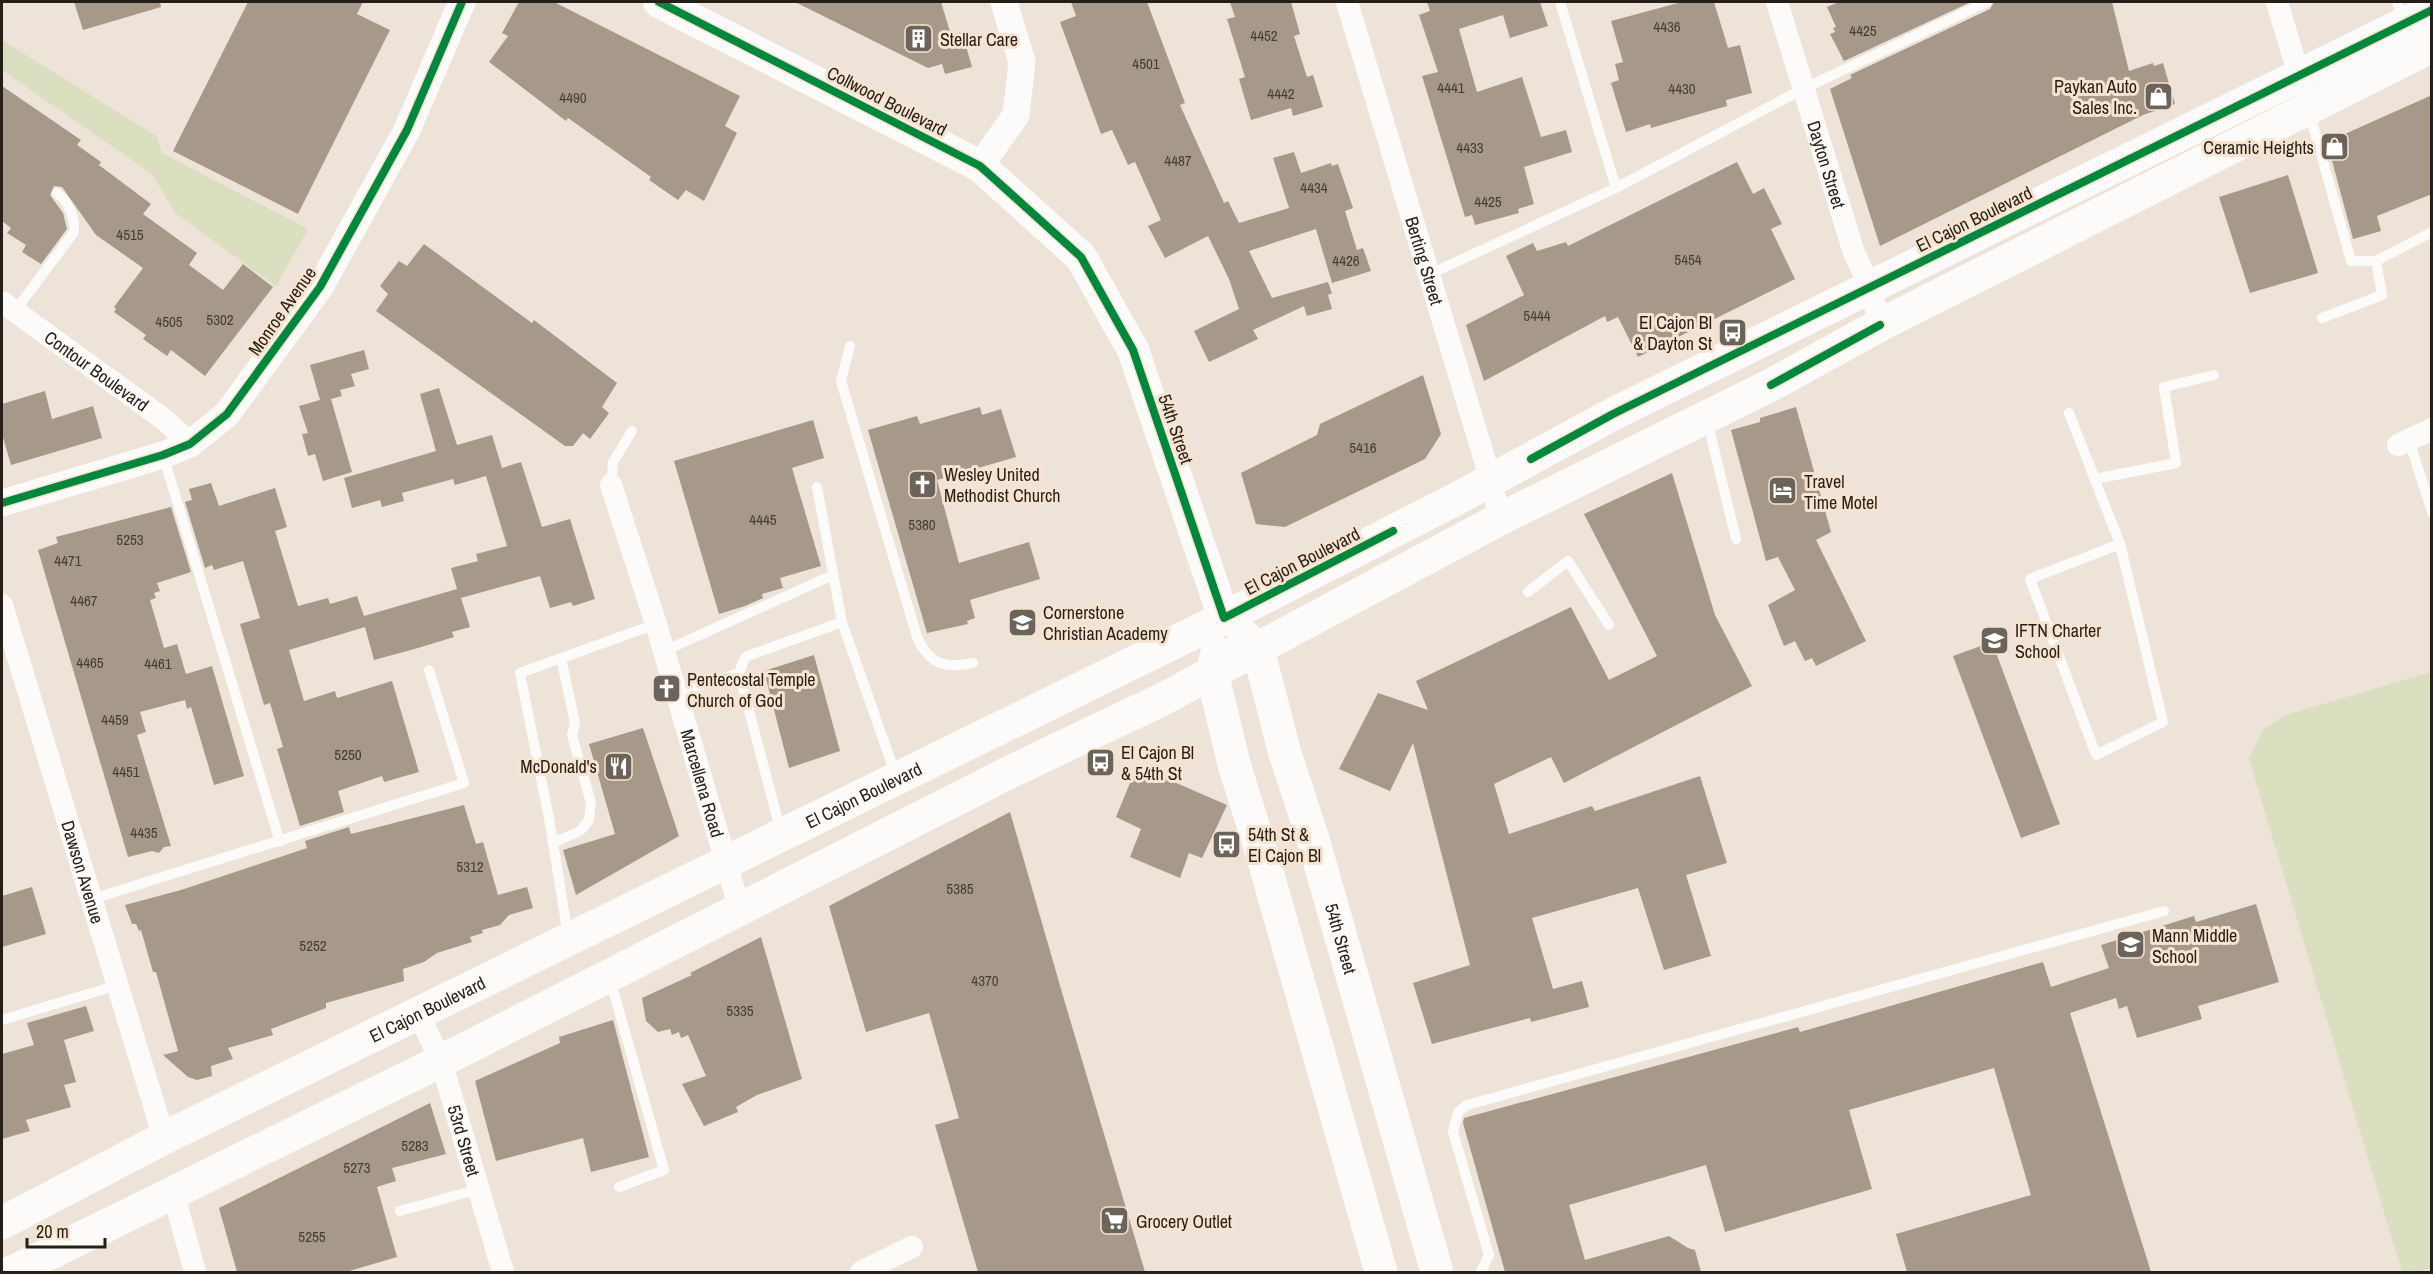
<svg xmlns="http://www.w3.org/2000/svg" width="2433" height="1274" font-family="'Archivo Narrow',sans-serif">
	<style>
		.green { fill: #d9dfbf }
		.building { fill: #a6998a }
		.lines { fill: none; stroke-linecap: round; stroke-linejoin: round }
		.service { stroke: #fcfbf9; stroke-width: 10 }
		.minor { stroke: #fcfbf9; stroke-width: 22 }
		.tertiary { stroke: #fcfbf9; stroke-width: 27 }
		.secondary { stroke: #fcfbf9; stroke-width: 32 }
		.primary { stroke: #fcfbf9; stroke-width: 33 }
		.cycleway-casing { stroke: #f6e3d0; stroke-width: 11 }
		.cycleway { stroke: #00873e; stroke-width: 8 }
		.labels { text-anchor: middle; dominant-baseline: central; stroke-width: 6; stroke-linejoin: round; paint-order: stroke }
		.number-label { font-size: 15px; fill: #463e34 }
		.poi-label { font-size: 18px; fill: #261f18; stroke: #f6e3d0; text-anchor: start }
		.street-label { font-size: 18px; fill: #261f18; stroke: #f6e3d0 }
	</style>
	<rect width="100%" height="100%" fill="#eee3d8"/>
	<path class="green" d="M2,40l154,96 6,17 146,76 -32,57 -101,-73 -23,-39 -150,-104z
		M2431,672v596l-13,4h-16l-153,-514 14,-28 23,-15z"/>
	<path class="building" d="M74,2h86l1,5 -78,23z
		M248,2h115l-6,12 33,16 -92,184 -125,-63z
		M519,2h35l186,94 -15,30 12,7 -33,68 -18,-11 -8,10 -29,-20 2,-3 -83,-59 -2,3 -77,-59 19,-26 -6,-3z
		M795,2h146l10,33 11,-3 10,35 -27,7 -3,-10 -14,4z
		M1071,2h76l38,101 -5,2 44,98 4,-2 11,22 50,-15 -16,-50 21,-6 7,21 30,-10 1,3 6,-2 15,44 -8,3 12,39 6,-2 8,23 -39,12 -16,-54 -67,22 23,47 56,-16 4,11 -4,2 4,14 -25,7 -3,-10 -51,24 5,9 -49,23 -15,-31 45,-22 -10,-30 -21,-43 -43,22 -17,-32 13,-6 -26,-58 -7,3 -16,-35 -11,4 -22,-60 -19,-52 16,-6z
		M1230,2h61l9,32 -6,2 13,41 6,-2 10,32 -30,9 -2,-8 -40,12 -12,-41 6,-2 -18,-58 8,-2z
		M1427,2h113l8,24 -38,12 -7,-23 -44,14 18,63 45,-15 19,60 25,-7 6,22 -48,15 10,37 -16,5 1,4 -44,12 -3,-10 -7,2 -43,-141 16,-4 -19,-57 11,-4z
		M1682,2h32l14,46 12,-3 12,48 -26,7 1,6 -76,22 -1,-4 -24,8 -15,-49 8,-3 -4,-16 8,-2 -12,-41z
		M1839,2h132l-127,59 -14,-27 5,-2 -2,-4 3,-1 -9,-20z
		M1994,2h118l17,69 24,-8 1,3 9,-3 12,41 -32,11 -263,131 -50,-157 22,-11 -2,-3 140,-66z
		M2,86l79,54 -4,5 24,17 -2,3 52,39 -8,10 54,39 -8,12 34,25 20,-26 30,23 -68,89 -34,-26 -4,6 -24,-17 3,-4 -32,-23 2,-3 -2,-2 29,-39 -47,-33 -34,-48 -8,-1 -4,9 13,18 4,16 -26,35 -19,-12 4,-7 -19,-12 4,-5 -9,-7z
		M2432,95v99l-55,22 4,15 -28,8 -26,-97z
		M1737,162l16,32 11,-6 18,36 -11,5 24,50 -157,78 -20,-40 -11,5 -2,-6 -121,65 -18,-56 58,-30 -18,-39 27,-13 4,8 29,-9 2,4z
		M2288,175l30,98 -68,20 -31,-96z
		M424,244l108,79 2,-3 83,63 -15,24 7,6 -19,26 -7,-6 -10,13h-8l-189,-135 12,-17 -8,-8 19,-25 8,5z
		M364,350l5,19 -18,5 4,12 -15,4 2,6 -11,3 21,73 -29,9 -8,-27 -7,2 -6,-22 6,-1 -9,-27 21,-6 -10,-35z
		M1423,375l18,59 -16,25 -140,68 -29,-3 -15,-51 76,-38 3,-11z
		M439,388l18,57 35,-10 10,33 19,-6 21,65 28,-8 25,80 -22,7 -2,-4 -21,6 -10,-32 -79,22 9,29 -18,5 2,5 -36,11 -44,12 -9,-33 -76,23 15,51 31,-10 2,7 55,-17 27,91 -35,10 -2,-6 -44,15 6,21 -44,14 -23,-77 6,-2 -13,-44 -6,2 -24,-81 20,-6 -17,-57 -29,9 -2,-5 -7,3 -20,-66 7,-2 -3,-11 22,-6 8,23 56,-18 12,39 -12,4 23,75 30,-8 2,6 27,-8 7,20 93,-27 -6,-21 27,-7 -2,-7 31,-8 -21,-70 -31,9 -2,-6 -51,14 2,8 -22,6 -2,-7 -28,8 -8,-30 92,-27 -16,-57z
		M45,391l7,28 41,-13 9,32 -91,27 -9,-31v-30z
		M980,407l2,8 19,-6 15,48 -79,23 22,83 70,-21 11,37 -70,21 5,18 -8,3 1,3 -41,9 -59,-203 49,-14 3,8z
		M1796,407l35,125 -15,8 50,101 -50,25 -4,-8 -7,3 -10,-20 -11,5 -16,-41 27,-15 -17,-33 -12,4 -35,-131 29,-8v-4z
		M813,420l11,38 -32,10 29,98 -41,12 3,10 -21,6 1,4 -18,8 -26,8 -45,-153z
		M1672,473l43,142 37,71 -188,97 -13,-26 -57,27 15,50 83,-28 3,5 105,-35 27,87 -41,12 25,81 -47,14 -26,-82 -106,30 21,71 29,-8 7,26 -58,15 -1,-4 -98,26 -19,-61 57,-18 -57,-222 -23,48 -51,-22 39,-76 50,17 -12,-29 155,-74 38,73 48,-24 -73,-142z
		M171,507l20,65 -34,11 3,8 -6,2 2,5 -6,2 14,48 13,-4 9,30 26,-8 32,110 -30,9 -23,-78 -4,2 -2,-9 -45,12 6,20 -9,3 34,111 -7,1 -5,6 -7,-2 -24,6 -90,-307 20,-7 -2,-6z
		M1992,642l68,182 -39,14 -68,-182z
		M814,655l26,96 -51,17 -25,-97z
		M643,728l36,108 -103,59 -13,-45 52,-16 -26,-90z
		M1137,766l90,39 -25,53 -13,-5 -9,25 -50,-21 11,-28 -25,-12z
		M464,805l12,39 7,-2 15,53 29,-8 6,21 -24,7 -9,10 -18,5 1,3 -13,4 2,5 -35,11 -13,9 -21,7 1,12 -78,22v5l-55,21 2,6 -45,13 5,11 -22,7 1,10 -15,4 -9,-3 -25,-22 15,-4 -22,-79h-3l-12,-42 -2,1 -3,-7h-4l-7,-19 56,-15 126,-42 -2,-7 44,-14 2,7z
		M1010,812l53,184 82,276h-167l-43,-147 24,-7 -30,-105 -63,19 -37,-126z
		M32,887l14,47 -44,13v-51z
		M2256,904l23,78 -81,24 4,13 -65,19 -10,-32 -8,3 -3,-11 -46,15 81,259h-244l-11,-38 135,-39 -37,-127 -145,42 23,79 -147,43 -19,-67 -137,40 16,55 84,-24 19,12 7,2 6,22h-196l-42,-149 1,-5 334,-91 2,5 243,-70 8,25 58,-19 -8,-23 93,-29 2,6z
		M761,937l41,142 -45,16 -21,12 2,5 -34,14 -22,-42 24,-8 -18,-41 -7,3 -2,-6 -7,3 -2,-6 -12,3 -12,-11 -4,-23 50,-23 -2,-2z
		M86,1006l8,25 -30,9 12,42 -12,3 7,22 -45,13 4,11 -28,8v-85l32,-9 -7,-22z
		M613,1020l36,137 -58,15 -8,-34 -87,23 -21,-80 85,-38 -1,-6z
		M430,1103l16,51 -54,14 4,13 -19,6 20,70 -51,15h-109l-18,-64z"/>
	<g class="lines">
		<path class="service" d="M1560,2l56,186
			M2397,2l6,18
			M2309,111l42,150h25l56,-29
			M1428,275l188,-87 187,-99 184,-87
			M15,311l59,-79c1,-16 -5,-29 -17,-39
			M2322,318l60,-23 -6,-34
			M850,346l-9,35 76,256c12,27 28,32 56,26
			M2069,413l51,131 43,178 -67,33 -66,-176 90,-35
			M1707,420l29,119
			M2409,440l23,72
			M163,455l117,387
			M2095,479l81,-16 -12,-76 50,-12
			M611,485l2,-23 19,-31
			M817,487l25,135
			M1528,592l40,-31 41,64
			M664,651l169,-76
			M676,693l63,-20
			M781,832l-42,-159 6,-16 97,-35 54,154
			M553,843l27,-12 9,-11 2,-17 -19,-68 3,-12 -14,-65
			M92,899l372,-116 -35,-113
			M568,936l-19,-118 -29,-145 136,-49
			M610,979l54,191 -45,17
			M2,1020l116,-35
			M400,1211l79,-22
			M1481,1272l8,-17 -36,-123 5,-20 9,-7 697,-194"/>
		<g class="minor">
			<path id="s1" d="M1347,2l144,479 9,38"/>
			<path id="s2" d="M1777,2l77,251 16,34 10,38"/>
			<path d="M2277,2l26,87"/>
			<path id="s3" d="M2,302l163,118 25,24"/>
			<path d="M2398,445l34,-16"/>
			<path id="s4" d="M611,485l45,139 84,286"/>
			<path id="s5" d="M2,605l162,533"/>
			<path id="s6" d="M418,1013l23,48 62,211"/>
			<path d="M173,1192l22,80"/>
			<path d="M861,1272l51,-25"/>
		</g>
		<path class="tertiary" d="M980,166l36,-51 6,-53 -18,-60
			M2,503l161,-48 27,-11 37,-30 93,-127 87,-157 55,-128"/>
		<path class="secondary" d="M659,2l321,164 101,91 52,93 91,268"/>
		<g class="primary">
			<path id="s7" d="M1243,635l15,14 26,101 28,86 125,436"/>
			<path d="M1217,652l-5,21 22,91 28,90 119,418"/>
			<path id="s8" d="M2,1223l162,-85 1060,-520 236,-121 153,-83 819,-404"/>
			<path d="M12,1272l429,-211 569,-289 153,-73 337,-180 271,-134 109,-60 552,-279"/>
		</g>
		<defs>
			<path id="cycleway" d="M659,2l321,164 101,91 52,93 91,268 169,-87
				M1771,385l109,-60
				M1531,459l82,-45 819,-404
				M2,503l161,-48 27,-11 37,-30 93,-127 87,-157 55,-128"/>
		</defs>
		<use href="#cycleway" class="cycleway-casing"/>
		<use href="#cycleway" class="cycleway"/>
	</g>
	<defs>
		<symbol id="building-square" viewBox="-11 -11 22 22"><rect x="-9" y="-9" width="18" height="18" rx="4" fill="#6c645b" stroke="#f6e3d0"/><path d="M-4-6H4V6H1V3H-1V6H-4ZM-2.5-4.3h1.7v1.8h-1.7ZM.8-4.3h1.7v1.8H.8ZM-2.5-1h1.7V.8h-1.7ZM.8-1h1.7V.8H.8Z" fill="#fff"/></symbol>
		<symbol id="shop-square" viewBox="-11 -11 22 22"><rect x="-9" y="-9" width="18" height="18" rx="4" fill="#6c645b" stroke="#f6e3d0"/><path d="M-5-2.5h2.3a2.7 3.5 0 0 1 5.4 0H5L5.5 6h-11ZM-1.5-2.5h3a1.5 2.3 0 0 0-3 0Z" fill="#fff"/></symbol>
		<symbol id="bus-square" viewBox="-11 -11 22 22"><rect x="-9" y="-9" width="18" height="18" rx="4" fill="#6c645b" stroke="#f6e3d0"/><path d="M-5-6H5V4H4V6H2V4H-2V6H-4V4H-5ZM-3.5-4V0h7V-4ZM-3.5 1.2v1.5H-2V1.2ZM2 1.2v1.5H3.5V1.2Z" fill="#fff"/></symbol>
		<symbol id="church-square" viewBox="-11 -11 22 22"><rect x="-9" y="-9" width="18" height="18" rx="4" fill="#6c645b" stroke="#f6e3d0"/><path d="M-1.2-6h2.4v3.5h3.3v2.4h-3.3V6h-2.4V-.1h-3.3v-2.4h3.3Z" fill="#fff"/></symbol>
		<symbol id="hotel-square" viewBox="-11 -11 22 22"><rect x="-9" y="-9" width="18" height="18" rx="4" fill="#6c645b" stroke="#f6e3d0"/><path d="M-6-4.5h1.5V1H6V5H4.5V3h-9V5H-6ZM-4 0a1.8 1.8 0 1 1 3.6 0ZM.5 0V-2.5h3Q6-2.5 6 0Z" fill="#fff"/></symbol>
		<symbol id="school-square" viewBox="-11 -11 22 22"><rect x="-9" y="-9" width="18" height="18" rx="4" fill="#6c645b" stroke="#f6e3d0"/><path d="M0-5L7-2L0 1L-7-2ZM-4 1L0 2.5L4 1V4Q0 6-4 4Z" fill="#fff"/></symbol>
		<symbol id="restaurant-square" viewBox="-11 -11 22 22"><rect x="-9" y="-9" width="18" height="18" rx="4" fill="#6c645b" stroke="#f6e3d0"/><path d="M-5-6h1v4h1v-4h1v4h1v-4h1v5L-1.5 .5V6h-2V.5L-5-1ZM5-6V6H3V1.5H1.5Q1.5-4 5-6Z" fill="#fff"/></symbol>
		<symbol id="supermarket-square" viewBox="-11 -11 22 22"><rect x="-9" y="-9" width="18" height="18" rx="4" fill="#6c645b" stroke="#f6e3d0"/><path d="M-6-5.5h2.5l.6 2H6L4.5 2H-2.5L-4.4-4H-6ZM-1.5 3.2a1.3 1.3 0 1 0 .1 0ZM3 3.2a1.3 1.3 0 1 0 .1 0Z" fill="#fff"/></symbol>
	</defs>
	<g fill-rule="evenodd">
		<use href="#building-square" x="902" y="22" width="33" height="33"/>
		<use href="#shop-square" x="2142" y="80" width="33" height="33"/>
		<use href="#shop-square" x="2318" y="130" width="33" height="33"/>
		<use href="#bus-square" x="1716" y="316" width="33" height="33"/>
		<use href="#church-square" x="906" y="468" width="33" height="33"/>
		<use href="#hotel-square" x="1766" y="474" width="33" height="33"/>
		<use href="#school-square" x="1006" y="606" width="33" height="33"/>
		<use href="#school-square" x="1978" y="624" width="33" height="33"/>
		<use href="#church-square" x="650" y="672" width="33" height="33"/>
		<use href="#bus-square" x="1084" y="746" width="33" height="33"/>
		<use href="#restaurant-square" x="602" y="750" width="33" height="33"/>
		<use href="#bus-square" x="1210" y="828" width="33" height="33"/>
		<use href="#school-square" x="2114" y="928" width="33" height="33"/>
		<use href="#supermarket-square" x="1098" y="1204" width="33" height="33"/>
	</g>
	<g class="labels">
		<g class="number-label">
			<text x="1667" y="26">4436</text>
			<text x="1863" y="30">4425</text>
			<text x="1264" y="35">4452</text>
			<text x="1146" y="63">4501</text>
			<text x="1451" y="87">4441</text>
			<text x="1682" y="88">4430</text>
			<text x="1281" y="93">4442</text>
			<text x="573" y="97">4490</text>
			<text x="1470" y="147">4433</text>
			<text x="1178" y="160">4487</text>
			<text x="1314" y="187">4434</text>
			<text x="1488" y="201">4425</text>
			<text x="130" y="234">4515</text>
			<text x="1688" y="259">5454</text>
			<text x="1346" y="260">4426</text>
			<text x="1537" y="315">5444</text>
			<text x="220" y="319">5302</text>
			<text x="169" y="321">4505</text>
			<text x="1363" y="447">5416</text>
			<text x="763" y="519">4445</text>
			<text x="922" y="524">5380</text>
			<text x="130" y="539">5253</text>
			<text x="68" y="560">4471</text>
			<text x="84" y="600">4467</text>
			<text x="90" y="662">4465</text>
			<text x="158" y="663">4461</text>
			<text x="115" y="719">4459</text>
			<text x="348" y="754">5250</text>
			<text x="126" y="771">4451</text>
			<text x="144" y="832">4435</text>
			<text x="470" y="866">5312</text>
			<text x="960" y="888">5385</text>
			<text x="313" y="945">5252</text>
			<text x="985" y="980">4370</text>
			<text x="740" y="1010">5335</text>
			<text x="415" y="1145">5283</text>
			<text x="357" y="1167">5273</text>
			<text x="312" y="1236">5255</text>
		</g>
		<g class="poi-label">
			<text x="940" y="39">Stellar Care</text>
			<text x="2137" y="86" text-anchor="end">Paykan Auto<tspan x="2137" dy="21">Sales Inc.</tspan></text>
			<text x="2314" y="147" text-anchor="end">Ceramic Heights</text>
			<text x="1712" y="322" text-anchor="end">El Cajon Bl<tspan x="1712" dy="21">&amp; Dayton St</tspan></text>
			<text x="944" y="474">Wesley United<tspan x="944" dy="21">Methodist Church</tspan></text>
			<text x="1804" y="481">Travel<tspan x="1804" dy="21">Time Motel</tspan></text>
			<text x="1043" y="612">Cornerstone<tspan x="1043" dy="21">Christian Academy</tspan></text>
			<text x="2015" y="630">IFTN Charter<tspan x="2015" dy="21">School</tspan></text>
			<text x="687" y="679">Pentecostal Temple<tspan x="687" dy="21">Church of God</tspan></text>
			<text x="1121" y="752">El Cajon Bl<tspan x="1121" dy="21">&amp; 54th St</tspan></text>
			<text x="597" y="766" text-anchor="end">McDonald's</text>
			<text x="1248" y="834">54th St &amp;<tspan x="1248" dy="21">El Cajon Bl</tspan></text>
			<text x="2152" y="935">Mann Middle<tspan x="2152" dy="21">School</tspan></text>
			<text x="1136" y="1221">Grocery Outlet</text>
		</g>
		<g class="street-label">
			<text transform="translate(887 101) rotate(27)">Collwood Boulevard</text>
			<text stroke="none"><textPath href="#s2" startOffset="170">Dayton Street</textPath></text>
			<text transform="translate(1974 219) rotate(-26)">El Cajon Boulevard</text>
			<text stroke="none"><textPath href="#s1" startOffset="270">Berting Street</textPath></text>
			<text transform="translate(282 311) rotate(-55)">Monroe Avenue</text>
			<text stroke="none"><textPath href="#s3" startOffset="117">Contour Boulevard</textPath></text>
			<text transform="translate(1176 429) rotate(71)">54th Street</text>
			<text transform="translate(1302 561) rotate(-27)">El Cajon Boulevard</text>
			<text stroke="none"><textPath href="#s4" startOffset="312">Marcellena Road</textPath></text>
			<text stroke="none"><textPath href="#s8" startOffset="962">El Cajon Boulevard</textPath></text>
			<text stroke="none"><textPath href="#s5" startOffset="279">Dawson Avenue</textPath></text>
			<text stroke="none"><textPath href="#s7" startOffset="322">54th Street</textPath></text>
			<text stroke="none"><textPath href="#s8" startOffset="476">El Cajon Boulevard</textPath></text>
			<text stroke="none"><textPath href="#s6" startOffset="136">53rd Street</textPath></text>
		</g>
	</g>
	<rect width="2433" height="1274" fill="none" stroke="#261f18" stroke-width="6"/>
	<path d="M27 1238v9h78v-9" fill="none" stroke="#261f18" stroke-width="3"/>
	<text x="36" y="1238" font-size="18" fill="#261f18" stroke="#f6e3d0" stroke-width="4.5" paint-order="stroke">20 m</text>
</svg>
